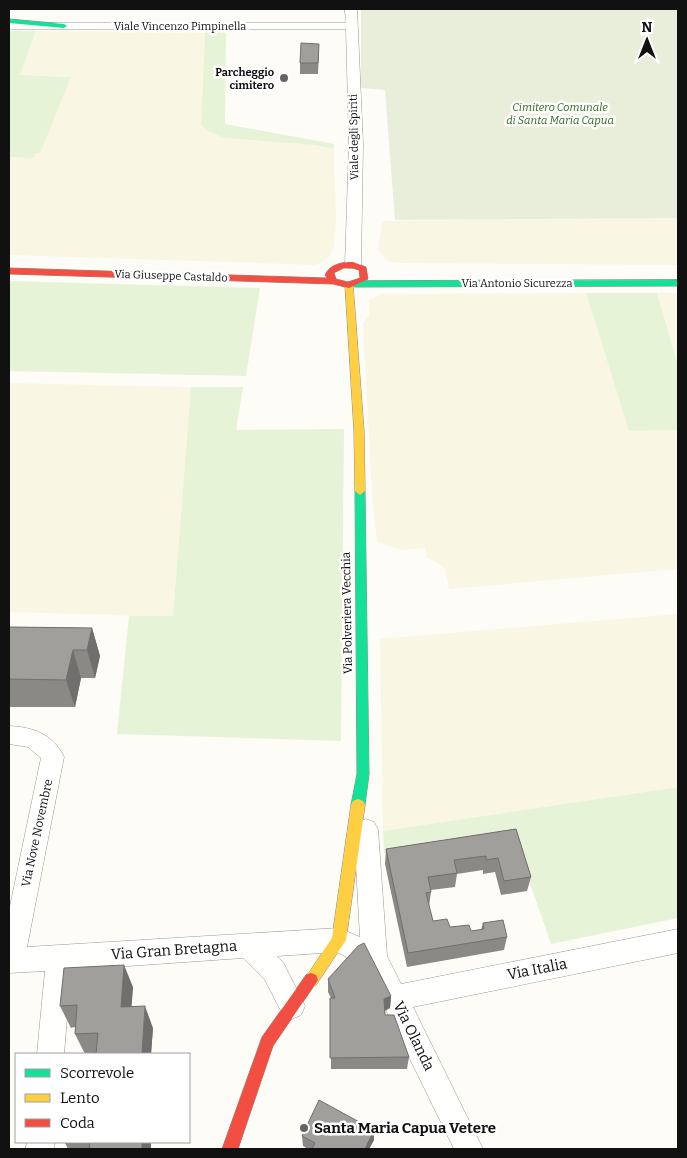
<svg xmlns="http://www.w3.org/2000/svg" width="687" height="1158" font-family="Bitter,serif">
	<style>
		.farmland { fill: #f9f7e4 }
		.green { fill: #e7f3d7 }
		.cemetery { fill: #e9eedb }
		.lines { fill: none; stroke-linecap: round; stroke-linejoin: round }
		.street-casing { stroke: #979795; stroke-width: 1 }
		.fast-casing { stroke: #8e8d8b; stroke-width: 1 }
		.slow-casing { stroke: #8e8d8b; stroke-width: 1 }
		.jam-casing { stroke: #8e8d8b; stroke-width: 1 }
		.street { fill: #fffffe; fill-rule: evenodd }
		.fast { fill: #16e098; fill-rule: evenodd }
		.slow { fill: #ffcf43; fill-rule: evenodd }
		.jam { fill: #f24e42; fill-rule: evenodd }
		.wall { fill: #8a8986 }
		.shaded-wall { fill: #716f6d }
		.building { fill: #a19f9c; stroke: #716f6d }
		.poi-dot { fill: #646362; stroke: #fff; stroke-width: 2 }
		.labels { text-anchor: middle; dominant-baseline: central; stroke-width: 5; stroke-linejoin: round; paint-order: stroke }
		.far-street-label { font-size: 11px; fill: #111; stroke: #fff }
		.far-poi-label { font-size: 11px; font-weight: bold; fill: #111; stroke: #fff; text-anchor: end }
		.far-park-label { font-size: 11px; font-style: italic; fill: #2f6b1f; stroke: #fff }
		.street-label { font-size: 12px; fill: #111; stroke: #fff }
		.near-street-label { font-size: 15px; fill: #111; stroke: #fff }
		.near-poi-label { font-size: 15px; font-weight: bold; fill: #111; stroke: #fff; text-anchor: start }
	</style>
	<rect width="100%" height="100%" fill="#fdfcf7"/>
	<path class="farmland" d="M36,31l169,1 -4,92 7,7 17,7 89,7 20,4 2,68 -2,28 -3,9 -7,7 -9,4 -306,-10v-98l25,1 36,-81 -50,-2z
		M678,218v47l-284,-2 -8,-3 -8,-11 4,-28z
		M586,293l43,138 49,-1v139l-229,20 -4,-20 -7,-6 -11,-5 -2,-10 -24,2 -24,-8 -5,-46 -9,-172 6,-9v-15l11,-6z
		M657,293h21v72z
		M9,383l182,4 -18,230 -164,-5z
		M678,614v173l-295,44 -3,-192z"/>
	<path class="green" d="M9,31h27l-16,44 51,2 -31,76h-4l-2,5 -25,-1z
		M205,32h21l-1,92 109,20v5l-20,-4 -90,-7 -16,-7 -7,-6z
		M9,281l251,7 -14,88 -237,-5z
		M586,293h71l21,72v65l-49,1z
		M191,387h52l-7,43 108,-1 -3,312 -224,-7 12,-118h44z
		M678,787v131l-127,26 -38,-110 -129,19 -1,-22z"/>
	<path class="cemetery" d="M361,9h317v209l-283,2 -10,-130 -24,-2z"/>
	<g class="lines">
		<defs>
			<path id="street" d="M345,9h12l6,135 -2,121 -3,3h-10l-3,-3 4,-121 -3,-115h-337v-6h337z
				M9,726c24,1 44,8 55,31l-37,190 312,-19 21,9 -6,-107 4,-8 8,-3 8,3 4,8 9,126 14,28 277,-55v24l-265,54 70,142h-29l-89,-182 -28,-15 -60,4 6,6 22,44 -4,9 -9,4 -9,-4 -18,-35 -22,-22 -172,12 -7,84h-27l8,-83 -36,2v-62l32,-153 -13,-11 -19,-3z
				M27,1142h28l-1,7h-28z"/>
			<path id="fast" d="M9,19l55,5 3,2 -3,2 -55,-5z
				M678,280v6l-323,1 -4,-3 4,-3z
				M360,487l5,4 4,283 -4,31 -2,4 -5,2 -5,-2 -2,-4 6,-31 -2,-283z"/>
			<path id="slow" d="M349,282l4,3 11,146 1,60 -5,4 -5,-4 -1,-60 -9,-146z
				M358,799l5,2 2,4 -19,135 -30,45 -5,2 -5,-2 -2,-5 28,-42 19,-133 2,-4z"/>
			<path id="jam" d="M353,262l13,5 2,12 -19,9 -16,-4 -324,-10v-6l318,10 -2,-3c5,-11 17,-13 28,-13zM344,268h8l7,2 1,8 -12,4 -12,-3 -2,-6z
				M311,973l5,2 2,5 -45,66 -35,103h-16l40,-112 44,-62z"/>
		</defs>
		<use href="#street" class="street-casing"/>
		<use href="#fast" class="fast-casing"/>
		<use href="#slow" class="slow-casing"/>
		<use href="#jam" class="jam-casing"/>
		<use href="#street" class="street"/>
		<use href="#fast" class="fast"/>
		<use href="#slow" class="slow"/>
		<use href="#jam" class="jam"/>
	</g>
	<path class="wall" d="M319,54l-1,20h-18v-11z
		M9,627l83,1 8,28 -5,22h-14l-6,29h-66z
		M516,829l15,48 -4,14 -26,4 -6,-23 -12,2v-4l-26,4 -2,13 -24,3v2l-2,14 4,15 17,6 21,4 10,-1 2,-7 24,14 -3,13 -97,17 -22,-103 1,-15z
		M328,979l63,17 -1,12 -5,3v4l24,42 -2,12h-76v-71l-3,-6z
		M133,987l-2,20 22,21 -2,26h-66l-10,-20v-7l-4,1 -11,-22z
		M374,1130v10l-5,9h-61l-5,-3 -1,-10z
		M65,1142h86v7h-83l-3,-6z"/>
	<path class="shaded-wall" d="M92,628l8,28 -5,22 -8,-28z
		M73,650l8,28 -6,29 -9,-27z
		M124,965l9,22 -3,41 -9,-21z
		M391,996l-1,12 -7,3 1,-12z
		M145,1006l8,22 -2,26h-9z
		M374,1130v10l-5,9h-4z
		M142,1142h9v7h-9z"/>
	<path class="building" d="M301,43l18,1 -1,19h-18z
		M9,627l83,1 -5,22h-14l-7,30 -57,-1z
		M516,829l15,48 -27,4 -6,-23 -12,2v-4l-32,4 3,13 -29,4 3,15 -5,1 7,28 14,-2 3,8 19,-2 2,6 13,-2 -1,-6 20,-3 4,17 -99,16 -22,-104z
		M364,943l27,53 -7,3 1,16h9l15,42 -79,1v-60h5l-7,-19 30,-33z
		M124,965l-3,42 24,-1 -3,48h-46l2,-21 -23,1 2,-29 -17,1 4,-38z
		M319,1100l55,30 -9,19h-53l3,-6 -13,-7z
		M65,1142h23l-23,1z
		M90,1142h52v7h-53z"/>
	<g class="poi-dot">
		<circle cx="284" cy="78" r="5"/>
		<circle cx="304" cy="1128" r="5"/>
	</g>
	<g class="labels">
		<g class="far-street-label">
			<text x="180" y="26">Viale Vincenzo Pimpinella</text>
			<text transform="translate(354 137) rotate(-91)">Viale degli Spiriti</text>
			<text transform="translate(171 276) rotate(2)">Via Giuseppe Castaldo</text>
			<text x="517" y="283">Via Antonio Sicurezza</text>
		</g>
		<g class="far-poi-label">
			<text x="274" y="72">Parcheggio<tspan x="274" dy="13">cimitero</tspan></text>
		</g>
		<g class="far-park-label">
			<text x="560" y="107">Cimitero Comunale<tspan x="560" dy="13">di Santa Maria Capua</tspan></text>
		</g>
		<g class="street-label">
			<text transform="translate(347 613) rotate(-91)">Via Polveriera Vecchia</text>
			<text transform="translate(37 833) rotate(-78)">Via Nove Novembre</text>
		</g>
		<g class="near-street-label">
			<text transform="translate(174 950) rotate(-4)">Via Gran Bretagna</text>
			<text transform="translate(537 969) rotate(-11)">Via Italia</text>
			<text transform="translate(414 1036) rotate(64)">Via Olanda</text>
		</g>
		<g class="near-poi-label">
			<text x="314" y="1128">Santa Maria Capua Vetere</text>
		</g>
	</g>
	<rect width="687" height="1158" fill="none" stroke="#111111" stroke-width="20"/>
	<rect x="15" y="1053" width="175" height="90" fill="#ffffff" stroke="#a0a0a0"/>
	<rect x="25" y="1069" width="25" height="8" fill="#16e098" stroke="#a0a0a0"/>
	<text x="60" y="1078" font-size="15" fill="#111111">Scorrevole</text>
	<rect x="25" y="1094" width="25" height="8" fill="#ffcf43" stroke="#a0a0a0"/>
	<text x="60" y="1103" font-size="15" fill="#111111">Lento</text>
	<rect x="25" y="1119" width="25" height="8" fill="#f24e42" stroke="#a0a0a0"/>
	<text x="60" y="1128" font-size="15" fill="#111111">Coda</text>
	<g transform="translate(647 40)" stroke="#ffffff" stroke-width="4" paint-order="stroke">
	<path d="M0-4L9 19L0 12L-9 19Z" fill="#111111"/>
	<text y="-8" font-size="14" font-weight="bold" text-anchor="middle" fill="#111111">N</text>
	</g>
</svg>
